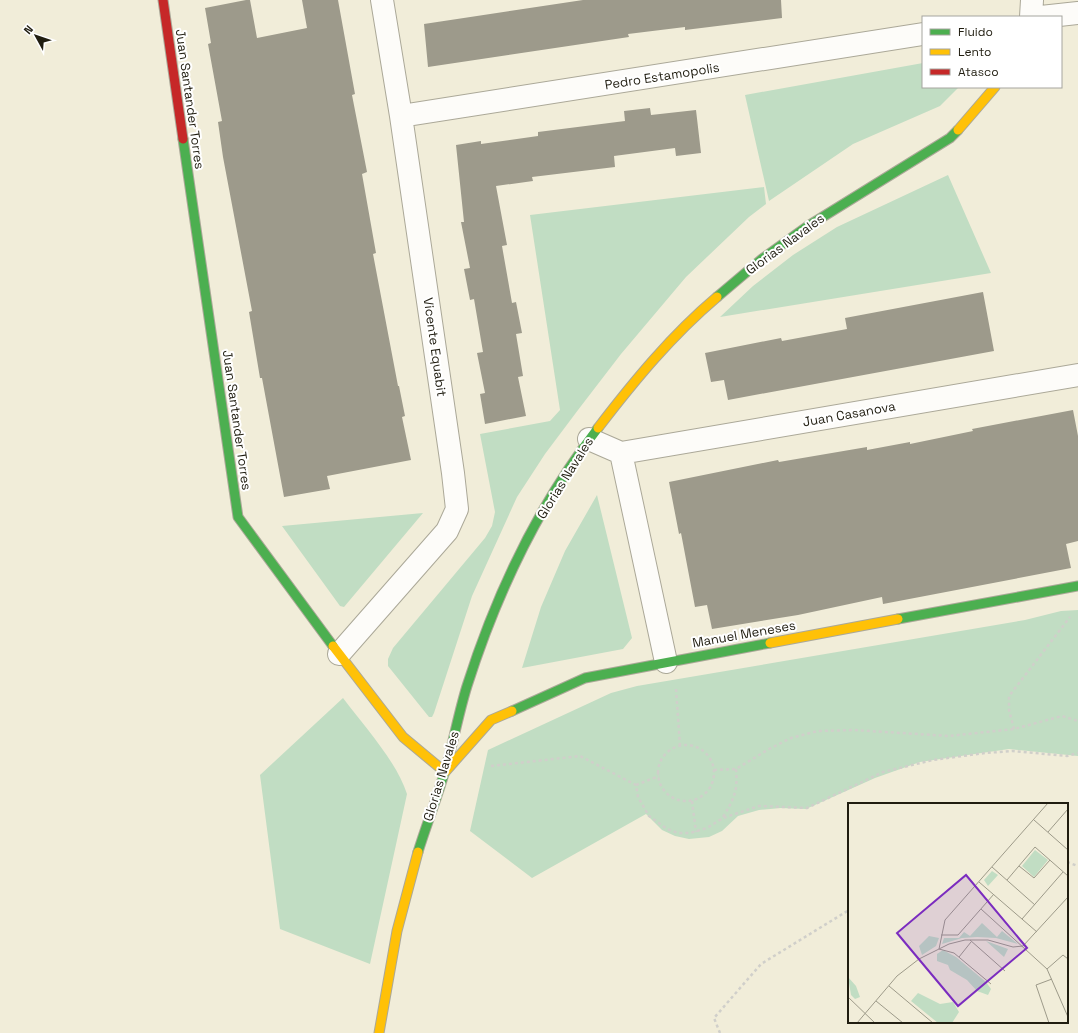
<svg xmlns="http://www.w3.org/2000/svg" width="1078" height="1033" font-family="'Space Grotesk',sans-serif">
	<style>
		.green { fill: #c1ddc3 }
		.building { fill: #9d9a8b }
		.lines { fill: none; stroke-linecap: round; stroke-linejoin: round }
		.street-casing { stroke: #aba898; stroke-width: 24 }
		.fast-casing { stroke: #aba898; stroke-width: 11 }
		.slow-casing { stroke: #aba898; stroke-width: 11 }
		.jam-casing { stroke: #aba898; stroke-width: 11 }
		.path { stroke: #d0cfca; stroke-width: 2.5; stroke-dasharray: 3 3; stroke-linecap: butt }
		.street { stroke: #fdfcf9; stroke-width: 22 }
		.fast { stroke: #4caf50; stroke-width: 9 }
		.slow { stroke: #ffc107; stroke-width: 9 }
		.jam { stroke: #c62828; stroke-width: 9 }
		.labels { text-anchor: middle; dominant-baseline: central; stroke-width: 4; stroke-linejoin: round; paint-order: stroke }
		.street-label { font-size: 13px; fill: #201d10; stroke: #fff }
		.inset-road { fill: none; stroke: #9d9a89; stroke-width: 1 }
		.view { fill: #7b2cbf; fill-opacity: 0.15; stroke: #7b2cbf; stroke-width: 2 }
		.inset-edge { fill: none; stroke: #201d10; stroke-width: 2 }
	</style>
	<rect width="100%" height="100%" fill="#f1edd9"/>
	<path class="green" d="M923,63v24h36l-19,19 -87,38 -84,57 -24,-106z
		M948,175l43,98 -271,44 33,-31 40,-31 44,-28z
		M764,187l2,17 -17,13 -63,60 -65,77 -43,56 -33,44 -28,43 -45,99 -38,117 -2,4h-3l-41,-51v-7l5,-11 92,-110 7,-12 3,-14 -15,-78 70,-13 10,-11 -30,-195z
		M597,495l35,143 -9,11 -101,19 19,-61 24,-56z
		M423,513l-79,94 -4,-1 -58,-80z
		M1078,610v146l-69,-7 -89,13 -45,16 -69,31 -25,-1 -22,2 -21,6 -16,15 -13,6 -20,2 -14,-3 -13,-6 -16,-16 -114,64 -62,-47 18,-81 123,-57 26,-7 388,-66 36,-9z
		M343,698c21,28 54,64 64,96l-37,170 -90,-35 -20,-154z"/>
	<path class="building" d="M246,0h4l7,38 50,-10 -5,-28h36l17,94 -3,1 15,77 -5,2 14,79 -3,1 25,132h1l6,30 -3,1 9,43 -84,16 3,13 -46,8 -22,-119h-2l-11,-66 3,-1 -29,-154 -5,-35 4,-1 -14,-77 3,-1 -6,-35z
		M583,0h198l1,18 -97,12v-3l-57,7 1,3 -201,30 -4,-43z
		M650,108l1,7 45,-5 5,43 -25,3 -1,-8 -61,8 1,11 -83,10 1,4 -37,5 11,59 -5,1 10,57 4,-1 6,31 -6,1 7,42 -5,1 8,39 -41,8 -5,-30 5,-1 -8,-40 6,-1 -9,-53 -4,1 -6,-31 6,-1 -9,-46h3l-8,-77 25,-4v3l57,-8v-4l87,-11 -1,-10z
		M983,292l11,59 -266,49 -4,-20 -13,2 -6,-29 76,-15 1,3 65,-12 -2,-11z
		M1073,410l5,26v105l-12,3 5,24 -188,36 -1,-7 -84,18 -86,14 -5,-24 -12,2 -14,-74 -2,1 -10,-52 109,-22 1,2 88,-15v3l43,-8v2l63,-13 -1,-2z"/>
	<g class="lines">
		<defs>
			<path id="street" d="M1031,17l1,-17
				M1041,17l37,-4
				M401,116l522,-82
				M589,439l32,14 457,-78
				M621,453l45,209
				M339,654l108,-123 10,-22 -4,-36 -52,-357 -19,-116"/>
			<path id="fast" d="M183,139l55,378 95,129
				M717,297l45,-38 46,-33 142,-88 8,-8
				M898,619l180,-33
				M512,711l73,-33 185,-35
				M418,852c8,-26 18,-51 26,-78 9,-29 14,-59 23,-88 29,-91 72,-182 131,-258"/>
			<path id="slow" d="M958,130l37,-43
				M598,428c36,-47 74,-93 119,-131
				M770,643l128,-24
				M333,646l70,91 42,35 46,-52 21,-9
				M379,1033l18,-102 21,-79"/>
			<path id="jam" d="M163,0l20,139"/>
		</defs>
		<use href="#street" class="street-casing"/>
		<use href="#fast" class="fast-casing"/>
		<use href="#slow" class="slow-casing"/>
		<use href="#jam" class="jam-casing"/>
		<path class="path" d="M676,689l4,57
			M1014,729l-5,-19v-14l61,-79
			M658 773a28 28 0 1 1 56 0a28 28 0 1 1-56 0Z
			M491,766l89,-10 56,29 2,12 11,19 18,13 11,4h12l17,-5 16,-10 36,-12 48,2 76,-36 50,-12 52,-7 28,-2 54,5 11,-3
			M714,770l22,-1 33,-20 22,-11 27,-7 36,-1 95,6 65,-7 48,-13 16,5
			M636,785l23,-9
			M692,801l4,31
			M723,817c11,-18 15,-26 13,-48
			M1067,862l11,4
			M720,1033l-6,-15 47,-54 88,-54"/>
		<use href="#street" class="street"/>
		<use href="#fast" class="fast"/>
		<use href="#slow" class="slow"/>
		<use href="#jam" class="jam"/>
	</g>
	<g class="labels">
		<g class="street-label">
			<text transform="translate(662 76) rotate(-9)">Pedro Estamopolis</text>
			<text transform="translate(190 99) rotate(82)">Juan Santander Torres</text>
			<text transform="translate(785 244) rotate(-36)">Glorias Navales</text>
			<text transform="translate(435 347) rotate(82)">Vicente Equabit</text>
			<text transform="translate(849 414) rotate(-10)">Juan Casanova</text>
			<text transform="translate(237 420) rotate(82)">Juan Santander Torres</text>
			<text transform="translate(565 478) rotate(-58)">Glorias Navales</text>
			<text transform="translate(744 634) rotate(-10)">Manuel Meneses</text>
			<text transform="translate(441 776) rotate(-73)">Glorias Navales</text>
		</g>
	</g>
	<g transform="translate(848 803)">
		<rect width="220" height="220" fill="#f1edd9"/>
		<path d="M187,47l13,10 -14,17 -12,-11zM144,68l6,4 -10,11 -4,-6zM134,120l15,14 5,-6 16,13 -22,-6 -19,-1 -15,1 -20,6 2,-6h15l5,-6 6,4zM81,133l10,2 -3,8 -14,9 -3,-9zM138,138l22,8 -4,8zM95,147l13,7 30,25 5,7 -3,6 -11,-4 -10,-11 -17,-10 -2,-5 -11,-4v-7zM0,174l8,9 4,11 -5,2 -4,-4zM70,190l22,11 13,-2 6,10 -7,11h-14l-27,-22z" fill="#c1ddc3"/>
		<path class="inset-road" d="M186,17l34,30M200,29l20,-23M171,63l15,12 16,-18M144,64l43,38M159,77l28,-33 33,29M131,79l58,50M133,106l66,60 21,48M174,116l41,-47M93,132h17l36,-41M122,137l35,31M111,154l12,-15M199,166l16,-14 5,4M143,181l-37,-31 -15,-4 6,-29 103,-117M41,183l44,37M0,194l27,26M28,198l27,22M9,220l40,-47 22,-17 30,-15 16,-4h23l25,7 10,-1 45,-49M201,220l-13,-38 16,-6"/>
		<path class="view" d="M118,72l61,73 -69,58 -61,-73z"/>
		<rect width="220" height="220" class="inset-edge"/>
	</g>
	<rect x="922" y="16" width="140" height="72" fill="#ffffff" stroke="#a6a59f"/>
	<rect x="930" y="29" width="20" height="6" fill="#4caf50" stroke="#a6a59f"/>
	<text x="958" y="36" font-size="12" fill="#201d10">Fluido</text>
	<rect x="930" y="49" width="20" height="6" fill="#ffc107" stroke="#a6a59f"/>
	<text x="958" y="56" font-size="12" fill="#201d10">Lento</text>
	<rect x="930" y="69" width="20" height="6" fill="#c62828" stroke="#a6a59f"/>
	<text x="958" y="76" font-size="12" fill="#201d10">Atasco</text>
	<g transform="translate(36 36) rotate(310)" stroke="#ffffff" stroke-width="3" paint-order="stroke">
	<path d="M0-3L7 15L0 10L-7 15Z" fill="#201d10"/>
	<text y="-6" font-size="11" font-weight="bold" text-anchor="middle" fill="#201d10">N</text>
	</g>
</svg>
